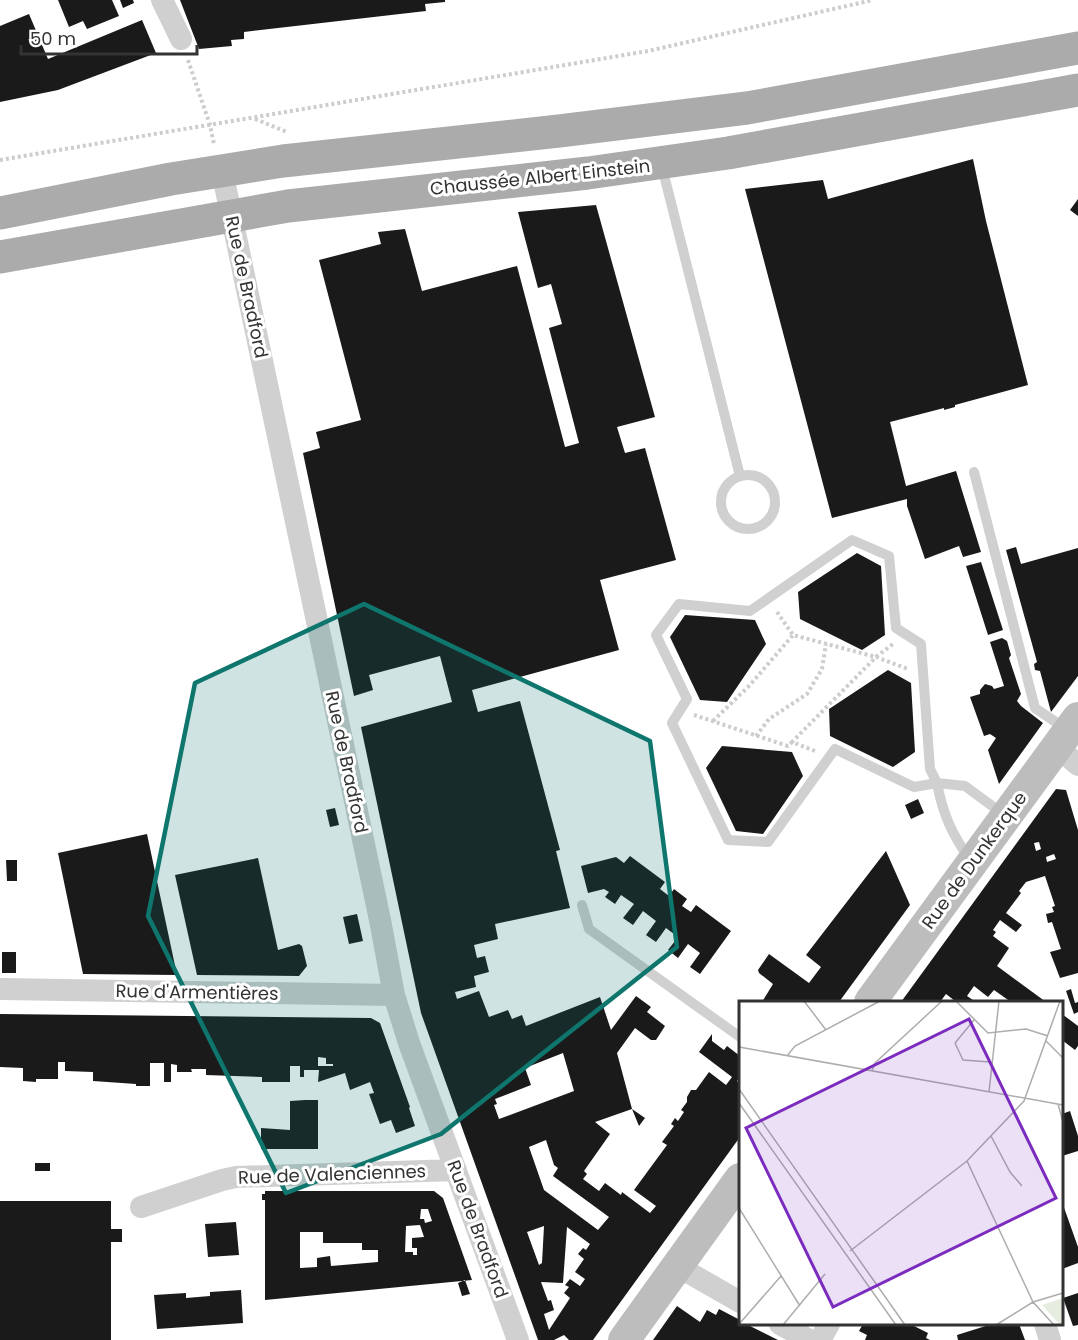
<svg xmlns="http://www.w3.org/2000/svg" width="1078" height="1340" font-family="Poppins,sans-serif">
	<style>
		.building { fill: #1a1a1a; fill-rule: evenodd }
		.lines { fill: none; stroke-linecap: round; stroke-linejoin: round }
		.path { stroke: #cdcdcd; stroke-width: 4; stroke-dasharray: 3 3; stroke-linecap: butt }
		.service { stroke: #d0d0d0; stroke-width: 10 }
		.minor { stroke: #d0d0d0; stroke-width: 22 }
		.secondary { stroke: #bdbdbd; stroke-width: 32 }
		.primary { stroke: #ababab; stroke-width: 33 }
		.marked { fill: #0f766e; fill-opacity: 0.2; stroke: #0f766e; stroke-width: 4.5; stroke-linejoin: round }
		.labels { text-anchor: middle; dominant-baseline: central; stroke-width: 6; stroke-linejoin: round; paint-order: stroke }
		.street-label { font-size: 18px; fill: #333; stroke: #fff }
		.inset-road { fill: none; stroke: #adadad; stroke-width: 1.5 }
		.view { fill: #7b2cbf; fill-opacity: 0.15; stroke: #7b2cbf; stroke-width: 3 }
		.inset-edge { fill: none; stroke: #333; stroke-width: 3 }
	</style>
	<rect width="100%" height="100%" fill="#fff"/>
	<path class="building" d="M58,0h54l7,16 -32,13 -4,-8 -14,6z
		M120,0h13l1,3 -11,5z
		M180,0h265v2l-20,2 1,7 -182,21v7l-13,1 1,6 -33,3z
		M29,14l19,45 94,-39 14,33 -98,37 -58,12v-76z
		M973,159l13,62 42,164 -73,20v2l-11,3v-2l-54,14 16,64 50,-15 25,81 -18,5 -4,-11 -34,13 -18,-53v-7l-75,19 -87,-329 78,-9 5,19z
		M1078,199v17l-8,-6z
		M596,205l59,212 -38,10 8,26 20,-5 31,112 -76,20 19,70 -147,40 6,22 42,-11 40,149 -4,1 14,57 -75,16 3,15 -24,6 3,13 8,-2 4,16 -15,4 2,11 -21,5 2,7 22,-8 10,26 19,-7 4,9 10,-4 4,11 74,-29 11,33 25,-34 15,11 -4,5 18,14 -9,14h-5l-16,-12 -18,25 15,56 -37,13 15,12 -26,37 3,3 -4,5 16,12 6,-8 16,12 1,-3 28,21 6,-7 -22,-16 33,-45 -5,-3 12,-16 -3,-2 4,-6 3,3 6,-9 -3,-2 6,-8v-5l4,-7h5l13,-18 17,13 6,-8 -33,-25 13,-18v7l12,9 3,-4 13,10v20l-3,5 3,3v53l-147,203h-24l-5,-5 -10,5h-16l-117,-327 -60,-286 91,-25 -12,-46 -71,19 4,15 -19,6 -51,-243 17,-5 -4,-16 45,-12 -42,-160 62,-16 -3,-12 27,-3 17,62 95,-25 48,181 14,-4 -30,-115 13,-4 -11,-40 -13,4 -20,-76zM563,1053l11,38 -75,28 -5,-14 3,-1 -2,-5 36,-14 -6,-17zM546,1140l8,25 4,3 -5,8 56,41 -11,13 -54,-40 -15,-43zM544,1226l-2,37 -3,2 -12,-33zM567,1227l23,17 -4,6 -3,-2 -5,6 6,5 -9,13 10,7 -5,7 -10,-7 -5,6 4,2 -5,6 6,5 -21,32 -5,-16 10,-4 -3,-10 -3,1 -7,-19 22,1z
		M1016,547l5,17 57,-16v128l-27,36 -11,-41 -5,-1 -1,-6 3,-2 -31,-112z
		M857,553l24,13 4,69 -23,15 -62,-31 -2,-27z
		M981,562l22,68 -15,5 -22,-69z
		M685,615l70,5 11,24 -39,58 -27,-2 -30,-63z
		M1002,638l5,3 4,14 -2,3 12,36 -4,7 4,5 22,17 -44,61 -11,-34 8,-12 -6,-4 -6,2 -14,-39 10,-3v-4l5,-6 7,2 2,3 10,-3 -14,-44z
		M888,670l23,13 4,69 -22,15 -63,-31 -1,-27z
		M722,746l70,6 11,24 -40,58 -27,-3 -30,-63z
		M1056,789l10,1 12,40v143l-18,5 -10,-26 11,-3 -9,-27 -4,1 -2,-9 8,-2 -2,-5 3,-1 -10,-30 -19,6 -7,9 2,2 -15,20 16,12 -6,7 -16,-12 -7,10 3,2 -3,4 16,12 -12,18 49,36h-35l-17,-12 -6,7 -14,-11 -7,10 9,6 -21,-1 -9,-7 -6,8h-39zM1039,842l2,7 -5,2 -2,-8zM1054,854l2,5 -9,3 -1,-5z
		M918,799l6,14 -13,6 -6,-14z
		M335,808l4,17 -9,2 -4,-17z
		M147,834l30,141 -94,-1 -25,-121z
		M886,851l24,54 -71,97h-77l11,-18 -14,-11 -1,-3 11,-16 40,29 12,-16 -15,-12z
		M630,856l35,26 -5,7 9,7 5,-7 13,10 -5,7 9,6 5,-7 35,26 -31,43 -10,-7 10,-14 -12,-9 -10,14 -10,-8 10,-13 -12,-9 -10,14 -10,-7 10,-14 -13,-10 -10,14 -10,-7 11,-14 -13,-9 -6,9 -10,-7 4,-5 -5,-3 -16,4 -7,-27 35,-9 8,6z
		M258,858l20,92 21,-6 3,2 5,20 -8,10 -102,-1 -22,-100z
		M6,860h11v21h-10z
		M357,914l6,27 -14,3 -6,-27z
		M2,952h14v21h-14z
		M1071,989l4,14 3,-1v10l-4,2 -8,-23z
		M0,1014l371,4 9,5 30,84 -1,1 6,18 -19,7 -5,-13 -11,4 -11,-30 5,-1 -4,-11 -20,8 -5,-17 -27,9 1,-12h-15v7h-4v-11h-10v16h-28v-5l-56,-2v-6h-15l1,3h-15v-7l-6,-1v18h-7v-19h-14v23h-14v-2l-43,-3v-9l-28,-1v-9h-7v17h-22v3l-13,-1v-13l-23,-1zM318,1057l8,1v6h7v2h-15z
		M1062,1014l16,12v20l-3,4 -13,-10z
		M305,1100h13v49h-57v-21l29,2v-29z
		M632,1109l13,9 -6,8z
		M1070,1111l8,25v15l-16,5v-42z
		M35,1163h15v8h-15z
		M265,1191h169l9,7 29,82 -207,20v-100h-3v-6h3zM421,1209h7l4,12 -7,2 -1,-4h-4zM420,1225l4,12 -12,1v10h5v7h-4v-3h-8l1,-26zM300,1232h23v11h39v7h16v12l-47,4 -1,-10 -13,2v9l-17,1z
		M0,1201h111v28h11v13h-11v98h-111z
		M1062,1202l16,45v16l-16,6z
		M236,1222l3,33 -31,2 -3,-33z
		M465,1280l5,14 -8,2 -4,-13z
		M241,1290l2,33 -86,6 -3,-34 32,-2v5l24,-2v-4z
		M1078,1293v32l-5,1 -10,-28z
		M677,1306l23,16 7,-12 9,5 3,-6 21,11v4h6l32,16h-125z
		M863,1324h47l18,9 -2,5 4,2h-65l2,-5 -8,-4z
		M992,1324h27l6,16h-67l-1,-5z"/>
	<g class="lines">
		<path class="path" d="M188,60l22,65 4,19
			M255,119l32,13
			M0,160l648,-109 225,-51
			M777,612l16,23 83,22 17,-13
			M694,715l94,31 4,-4
			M713,721l37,-36 43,-50
			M756,736l13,-17 38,-25 15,-25 4,-25
			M815,751l-23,-9 84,-85 32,12"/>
		<path class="service" d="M662,167l78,309
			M974,472l61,236 31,21
			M721 502a27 27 0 1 1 54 0a27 27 0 1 1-54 0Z
			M852,540l37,16 7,72 25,16 9,125 7,14 -23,4 -79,-38 -67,93 -40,-2 -56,-117 15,-24 -31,-64 23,-31 71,7z
			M970,860c-18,-26 -27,-45 -33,-77l28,3 38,28
			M582,905l7,24 151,108"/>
		<path class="minor" d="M162,0l19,39
			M222,171l158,749 14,75 15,48 109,297
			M1057,747l21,18
			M0,989l394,6
			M141,1207l81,-27 14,-3 220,-7
			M677,1266l63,36
			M780,1324l29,16
			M1045,1324l5,16
			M820,1340l9,-16"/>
		<path class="secondary" d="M870,1002l208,-284
			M624,1340l116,-161"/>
		<path class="primary" d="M0,213l171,-34 112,-18 276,-30 188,-23 331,-60
			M0,257l288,-51 300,-33 140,-20 350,-63"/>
	</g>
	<path class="marked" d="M364,604l286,137 27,206 -236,187 -155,59 -138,-277 47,-233z"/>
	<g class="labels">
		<g class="street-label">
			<text transform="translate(540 177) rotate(-6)">Chaussée Albert Einstein</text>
			<text transform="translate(247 287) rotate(78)">Rue de Bradford</text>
			<text transform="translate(347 762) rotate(78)">Rue de Bradford</text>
			<text transform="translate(974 860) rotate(-54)">Rue de Dunkerque</text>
			<text transform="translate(197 992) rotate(1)">Rue d'Armentières</text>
			<text transform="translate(332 1174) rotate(-2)">Rue de Valenciennes</text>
			<text transform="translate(478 1229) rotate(70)">Rue de Bradford</text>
		</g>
	</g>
	<g transform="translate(739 1001)">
		<rect width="324" height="324" fill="#fff"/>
		<path d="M324,297v27h-3l-18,-20z" fill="#e6ecdf"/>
		<path class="inset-road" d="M65,0l22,29M217,0l32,32 38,-4 22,7M307,40l17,17M216,42l8,17 27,2M216,42l19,-23M0,46l324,58M48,55l8,-10 85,-45M133,70l3,-8 67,-62M0,88l166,236M250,91l10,-91M0,102l157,222M319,103l5,18M252,135l19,36 12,14M228,160l66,141 21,23M0,207l61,98M111,250l117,-90 57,-60 36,-100M1,322l41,-47M44,324l42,-51M257,324l37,-23 30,-9"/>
		<path class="view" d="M230,18l87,179 -223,109 -87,-179z"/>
		<rect width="324" height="324" class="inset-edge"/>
	</g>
	<path d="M21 45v9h176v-9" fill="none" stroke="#333333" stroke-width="3"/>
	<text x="30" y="45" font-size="18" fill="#333333" stroke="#ffffff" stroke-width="4.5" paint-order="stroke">50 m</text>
</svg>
